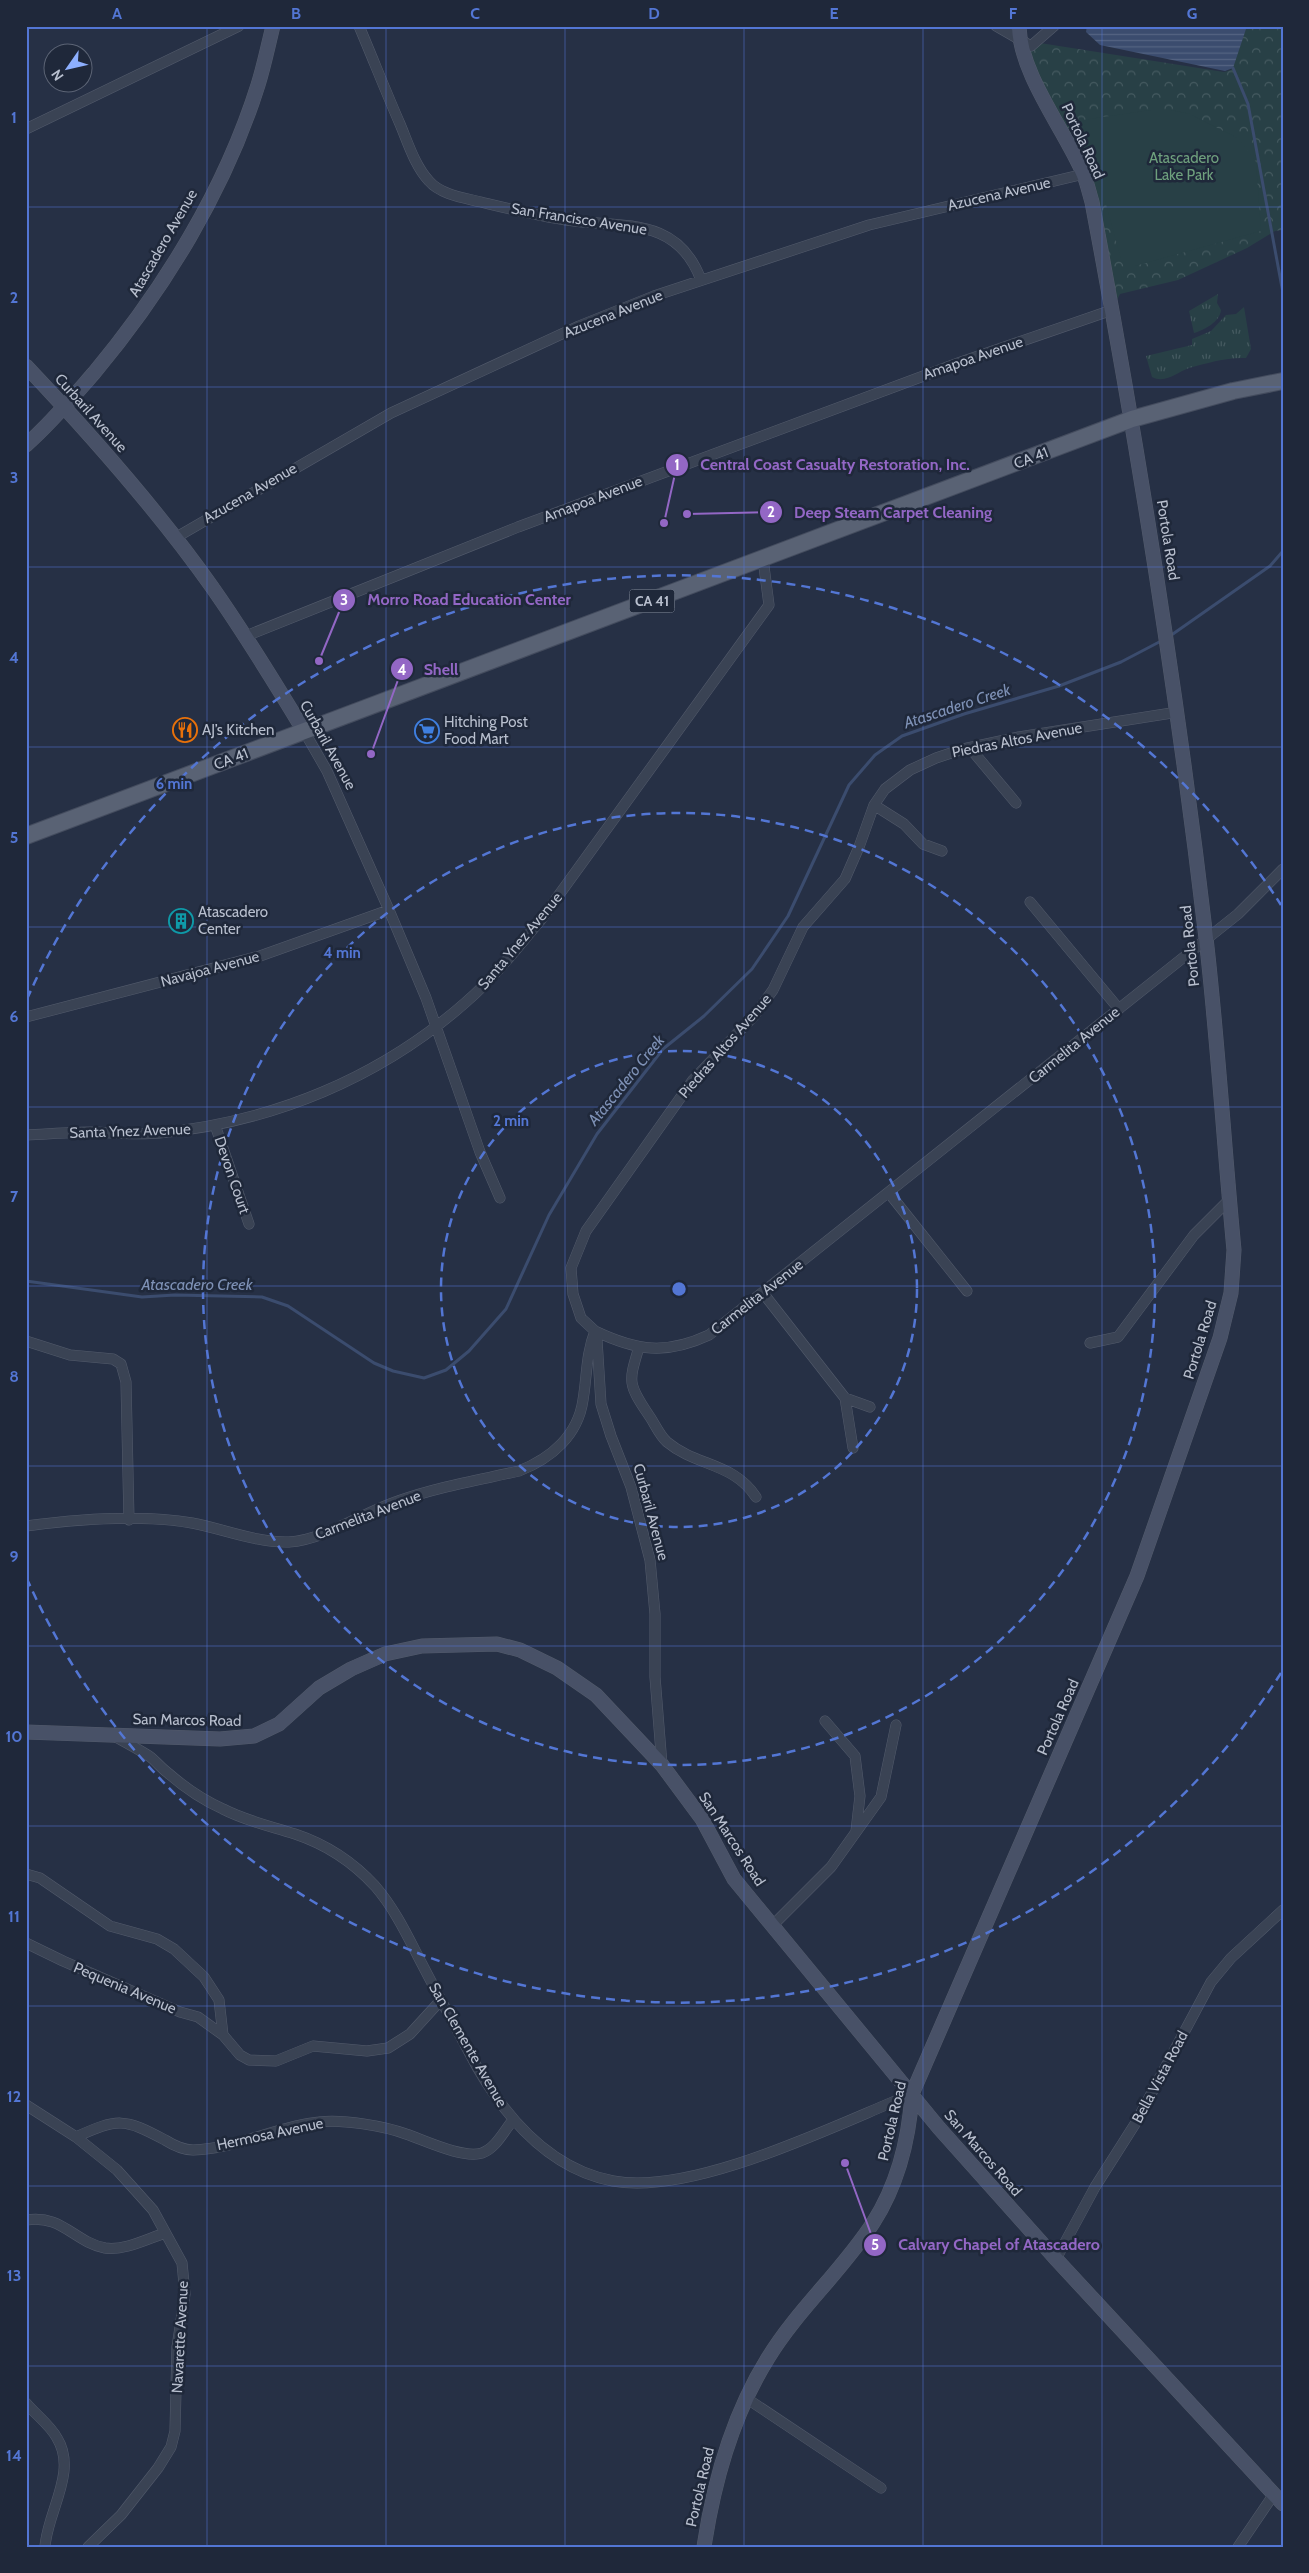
<svg xmlns="http://www.w3.org/2000/svg" width="1309" height="2573" font-family="Cabin,sans-serif">
	<style>
		.grass { fill: url(#grass-tufts) }
		.park { fill: url(#park-crowns) }
		.garden { fill: #284046 }
		.water { fill: url(#water-rules) }
		.lines { fill: none; stroke-linecap: round; stroke-linejoin: round }
		.stream { stroke: #3b4c6e; stroke-width: 3 }
		.street-casing { stroke: #535b6c; stroke-width: 11 }
		.secondary-casing { stroke: #535b6c; stroke-width: 15 }
		.primary-casing { stroke: #444c5e; stroke-width: 18 }
		.street { stroke: #3a4354; stroke-width: 10 }
		.secondary { stroke: #485167; stroke-width: 14 }
		.primary { stroke: #596274; stroke-width: 16 }
		.grid { fill: none; stroke: #5376d4; stroke-width: 1; stroke-opacity: 0.55 }
		.ring { fill: none; stroke: #5376d4; stroke-width: 2.5; stroke-dasharray: 9 6 }
		.labels { text-anchor: middle; dominant-baseline: central; stroke-width: 5; stroke-linejoin: round; paint-order: stroke }
		.shield { fill: #1f283a; stroke: #8a92a2; stroke-width: 1 }
		.shield-label { font-size: 14px; font-weight: bold; fill: #b8bfce }
		.street-label { font-size: 15px; fill: #b8bfce; stroke: #1f283a }
		.park-label { font-size: 15px; fill: #6ea07d; stroke: #1f283a }
		.poi-label { font-size: 15px; fill: #b8bfce; stroke: #1f283a; text-anchor: start }
		.water-label { font-size: 16px; font-style: italic; fill: #7e91b6; stroke: #1f283a }
		.centre { fill: #5376d4; stroke: #1f283a; stroke-width: 2.5 }
		.ring-label { font-size: 15px; text-anchor: middle; font-weight: bold; fill: #5376d4; stroke: #1f283a; stroke-width: 5; stroke-linejoin: round; paint-order: stroke }
		.leader { fill: none; stroke: #9367c5; stroke-width: 2 }
		.callout-dot { fill: #9367c5; stroke: #1f283a; stroke-width: 2 }
		.mark-label { font-size: 15px; text-anchor: middle; font-weight: bold; fill: #fff }
		.callout-label { font-size: 16px; text-anchor: middle; font-weight: bold; fill: #9367c5; stroke: #1f283a; stroke-width: 5; stroke-linejoin: round; paint-order: stroke }
		.neatline { fill: none; stroke: #5376d4; stroke-width: 2 }
		.grid-label { font-size: 16px; text-anchor: middle; font-weight: bold; fill: #5376d4 }
	</style>
	<defs>
		<pattern id="grass-tufts" width="24" height="20" patternUnits="userSpaceOnUse" patternTransform="scale(1.25)"><rect width="24" height="20" fill="#284046"/><path d="M3 7l-1-3M5 7V3M7 7l1-3M15 17l-1-3M17 17v-4M19 17l1-3" fill="none" stroke="#455a60"/></pattern>
		<pattern id="park-crowns" width="20" height="18" patternUnits="userSpaceOnUse" patternTransform="scale(1.25)"><rect width="20" height="18" fill="#284046"/><path d="M2 6a3 3 0 1 1 6 0M12 15a3 3 0 1 1 6 0" fill="none" stroke="#455a60"/></pattern>
		<pattern id="water-rules" width="6" height="5" patternUnits="userSpaceOnUse" patternTransform="scale(1.25)"><rect width="6" height="5" fill="#3b4c6e"/><path d="M0 2.5h6" fill="none" stroke="#556482"/></pattern>
	</defs>
	<rect width="100%" height="100%" fill="#263045"/>
	<path class="grass" d="M1218,294l-1,9 4,7c-1,12 -17,20 -27,23l-5,-22z
		M1244,307l7,42 -5,9c-19,-1 -39,5 -57,10 -12,4 -23,16 -37,9l-6,-21 46,-11v-6l19,-8 15,-16 10,-1z"/>
	<path class="park" d="M1247,26h36v204l-8,1 -28,17 -69,32 -58,14 -8,16 -27,-139 -64,-131 203,32 7,-2z"/>
	<path class="garden" d="M1151,110h20l19,4 49,25 17,23 5,69 -126,35 -14,-7 -38,-139z"/>
	<path class="water" d="M1087,26h160l-14,42 -8,3 -125,-26 -14,-13z"/>
	<g class="lines">
		<path class="stream" d="M1233,68l15,36 35,189
			M1170,636l100,-70 13,-15
			M26,1281l116,16 33,-2 87,2 26,9 86,57 19,8 31,7 22,-8 23,-19 37,-42 43,-94 48,-81 66,-85 41,-33 48,-47 36,-53 61,-131 26,-30 27,-19 62,-22 95,-28 62,-24 42,-22"/>
		<defs>
			<path id="street" d="M359,26c14,33 27,66 41,98 8,19 15,42 29,57 12,14 36,17 52,21 29,7 57,14 85,18 55,8 111,-5 135,60
				M996,26l35,20 23,-20
				M26,129l213,-103
				M175,538l216,-125 188,-87 75,-30 215,-71 215,-51
				M246,636l272,-109 443,-165 151,-52
				M304,731l23,40 62,139 37,88 54,154 20,46
				M970,748l46,55
				M874,805l30,19 19,20 19,7
				M1030,902l89,107
				M26,1017l234,-61 129,-46
				M215,1125l34,99
				M26,1135c23,-1 46,-3 68,-3 22,1 43,3 65,1 114,-11 221,-55 307,-131 28,-24 50,-53 74,-81l229,-316 -6,-46
				M889,1193l78,98
				M763,1293l82,105 8,50
				M26,1341l44,14 43,4 8,5 5,18 3,138
				M1090,1343l28,-6 76,-102 35,-35
				M639,1347c-10,34 -12,36 9,67 6,8 11,21 19,28 30,25 66,20 89,55
				M845,1398l25,9
				M26,1526c52,-7 115,-12 166,-3 32,6 65,20 97,19 35,-2 75,-30 109,-41 39,-14 81,-21 121,-30 33,-13 59,-36 64,-71 4,-24 3,-46 12,-69 42,20 71,24 114,4l529,-421 45,-45
				M825,1721l30,35 5,40 -4,35
				M114,1736c11,6 24,13 35,20 7,5 12,12 19,17 16,14 35,27 55,36 23,12 47,17 72,25 30,10 58,28 80,52 20,23 33,51 47,78 18,35 37,69 55,103 30,52 73,102 136,114 81,15 222,-56 299,-87
				M662,1765l-7,-88v-63l-5,-54 -19,-73 -20,-51 -10,-32 -4,-64 -2,-9 -14,-13 -8,-24 -2,-26 15,-37 107,-151 61,-64 19,-26 30,-63 42,-48 14,-32 15,-42 11,-16 25,-19 26,-12 27,-9 56,-12 159,-25
				M26,1874l14,4 70,48 47,13 17,10 30,28 15,23 4,35 17,20 9,5 27,1 37,-15 54,5 21,-3 22,-14 31,-34
				M773,1925l58,-58 50,-70 15,-72
				M26,1943l37,18 117,51 18,5 25,18
				M26,2105l50,32 41,33 36,40 29,53 3,31 -8,53 -2,84 -4,16 -13,21 -37,47 -33,32
				M76,2137c42,-19 48,-19 89,3 8,5 18,10 28,10 44,-1 84,-24 126,-28 24,-3 65,4 87,12 18,6 57,25 76,19 14,-5 22,-22 31,-33
				M26,2220c36,-6 48,22 79,28 19,3 42,-9 60,-15
				M1056,2259l39,-72 40,-63 76,-142 20,-24 52,-48
				M746,2398l135,90
				M26,2403c10,12 24,22 31,35 21,34 -10,74 -12,109
				M1238,2547l36,-53"/>
			<path id="secondary" d="M26,366c66,70 131,143 186,221 33,47 63,96 92,144
				M26,445c25,-22 46,-47 68,-72 70,-84 131,-183 164,-288 6,-19 10,-39 15,-59
				M26,1732l194,7 34,-3 25,-12 40,-36 32,-19 34,-15 37,-8 75,-2 23,6 37,18 39,27 66,70 40,54 32,60 205,249 117,131 227,245
				M704,2547c10,-67 28,-131 64,-189 30,-49 74,-87 105,-135 25,-39 36,-84 39,-129l225,-518 83,-238 11,-45 3,-43c-10,-104 -16,-208 -28,-312 -29,-247 -68,-492 -114,-736 -3,-10 -5,-20 -9,-29 -19,-44 -63,-99 -64,-147"/>
			<path id="primary" d="M26,836l1106,-417 101,-28 50,-10"/>
		</defs>
		<use href="#street" class="street-casing"/>
		<use href="#secondary" class="secondary-casing"/>
		<use href="#primary" class="primary-casing"/>
		<use href="#street" class="street"/>
		<use href="#secondary" class="secondary"/>
		<use href="#primary" class="primary"/>
	</g>
	<path class="grid" d="M207,26v2521M386,26v2521M565,26v2521M744,26v2521M923,26v2521M1102,26v2521M26,207h1257M26,387h1257M26,567h1257M26,747h1257M26,927h1257M26,1107h1257M26,1286h1257M26,1466h1257M26,1646h1257M26,1826h1257M26,2006h1257M26,2186h1257M26,2366h1257"/>
	<g class="ring">
		<circle cx="679" cy="1289" r="238"/>
		<circle cx="679" cy="1289" r="476"/>
		<path d="M1281 1673A714 714 0 0 1 27 1579M27 999A714 714 0 0 1 1281 905"/>
	</g>
	<defs>
		<symbol id="restaurant-ring" viewBox="-11 -11 22 22"><circle r="9.5" fill="#1f283a" stroke="#e8710a" stroke-width="1.5"/><path d="M-5-6h1v4h1v-4h1v4h1v-4h1v5L-1.5 .5V6h-2V.5L-5-1ZM5-6V6H3V1.5H1.5Q1.5-4 5-6Z" fill="#e8710a"/></symbol>
		<symbol id="supermarket-ring" viewBox="-11 -11 22 22"><circle r="9.5" fill="#1f283a" stroke="#3f7fe0" stroke-width="1.5"/><path d="M-6-5.5h2.5l.6 2H6L4.5 2H-2.5L-4.4-4H-6ZM-1.5 3.2a1.3 1.3 0 1 0 .1 0ZM3 3.2a1.3 1.3 0 1 0 .1 0Z" fill="#3f7fe0"/></symbol>
		<symbol id="building-ring" viewBox="-11 -11 22 22"><circle r="9.5" fill="#1f283a" stroke="#0f9aa8" stroke-width="1.5"/><path d="M-4-6H4V6H1V3H-1V6H-4ZM-2.5-4.3h1.7v1.8h-1.7ZM.8-4.3h1.7v1.8H.8ZM-2.5-1h1.7V.8h-1.7ZM.8-1h1.7V.8H.8Z" fill="#0f9aa8"/></symbol>
	</defs>
	<g fill-rule="evenodd">
		<use href="#restaurant-ring" x="171" y="716" width="28" height="28"/>
		<use href="#supermarket-ring" x="413" y="717" width="28" height="28"/>
		<use href="#building-ring" x="167" y="907" width="28" height="28"/>
	</g>
	<g class="labels">
		<rect class="shield" x="629.5" y="589.5" width="45" height="23" rx="4"/>
		<g class="shield-label">
			<text x="652" y="601">CA 41</text>
		</g>
		<g class="street-label">
			<text transform="translate(1083 141) rotate(65)">Portola Road</text>
			<text transform="translate(999 194) rotate(-13)">Azucena Avenue</text>
			<text transform="translate(579 219) rotate(9)">San Francisco Avenue</text>
			<text transform="translate(163 243) rotate(-60)">Atascadero Avenue</text>
			<text transform="translate(613 314) rotate(-22)">Azucena Avenue</text>
			<text transform="translate(973 358) rotate(-19)">Amapoa Avenue</text>
			<text transform="translate(91 413) rotate(48)">Curbaril Avenue</text>
			<text transform="translate(1031 458) rotate(-21)">CA 41</text>
			<text transform="translate(250 493) rotate(-30)">Azucena Avenue</text>
			<text transform="translate(593 499) rotate(-21)">Amapoa Avenue</text>
			<text transform="translate(1168 540) rotate(81)">Portola Road</text>
			<text transform="translate(1017 740) rotate(-11)">Piedras Altos Avenue</text>
			<text transform="translate(328 745) rotate(61)">Curbaril Avenue</text>
			<text transform="translate(231 759) rotate(-21)">CA 41</text>
			<text transform="translate(520 941) rotate(-50)">Santa Ynez Avenue</text>
			<text transform="translate(1190 946) rotate(-96)">Portola Road</text>
			<text transform="translate(210 969) rotate(-15)">Navajoa Avenue</text>
			<text transform="translate(1074 1045) rotate(-39)">Carmelita Avenue</text>
			<text transform="translate(725 1046) rotate(-49)">Piedras Altos Avenue</text>
			<text transform="translate(130 1131) rotate(-2)">Santa Ynez Avenue</text>
			<text transform="translate(232 1175) rotate(71)">Devon Court</text>
			<text transform="translate(757 1297) rotate(-38)">Carmelita Avenue</text>
			<text transform="translate(1200 1340) rotate(-73)">Portola Road</text>
			<text transform="translate(651 1512) rotate(75)">Curbaril Avenue</text>
			<text transform="translate(368 1515) rotate(-21)">Carmelita Avenue</text>
			<text transform="translate(1058 1717) rotate(-66)">Portola Road</text>
			<text transform="translate(187 1720) rotate(1)">San Marcos Road</text>
			<text transform="translate(732 1839) rotate(57)">San Marcos Road</text>
			<text transform="translate(125 1988) rotate(23)">Pequenia Avenue</text>
			<text transform="translate(468 2045) rotate(60)">San Clemente Avenue</text>
			<text transform="translate(1160 2077) rotate(-62)">Bella Vista Road</text>
			<text transform="translate(892 2121) rotate(-77)">Portola Road</text>
			<text transform="translate(270 2134) rotate(-12)">Hermosa Avenue</text>
			<text transform="translate(983 2153) rotate(49)">San Marcos Road</text>
			<text transform="translate(180 2337) rotate(-87)">Navarette Avenue</text>
			<text transform="translate(700 2487) rotate(-77)">Portola Road</text>
		</g>
		<g class="park-label">
			<text x="1184" y="158">Atascadero<tspan x="1184" dy="17">Lake Park</tspan></text>
		</g>
		<g class="poi-label">
			<text x="444" y="722">Hitching Post<tspan x="444" dy="17">Food Mart</tspan></text>
			<text x="202" y="730">AJ’s Kitchen</text>
			<text x="198" y="912">Atascadero<tspan x="198" dy="17">Center</tspan></text>
		</g>
		<g class="water-label">
			<text transform="translate(957 706) rotate(-18)">Atascadero Creek</text>
			<text transform="translate(626 1080) rotate(-51)">Atascadero Creek</text>
			<text x="197" y="1284">Atascadero Creek</text>
		</g>
	</g>
	<circle cx="679" cy="1289" r="8" class="centre"/>
	<g class="ring-label">
		<text x="174" y="789">6 min</text>
		<text x="342" y="958">4 min</text>
		<text x="511" y="1126">2 min</text>
	</g>
	<path class="leader" d="M664 523L677 465M687 514L771 512M319 661L344 600M371 754L402 669M845 2163L875 2245"/>
	<g class="callout-dot">
		<circle cx="664" cy="523" r="5"/>
		<circle cx="687" cy="514" r="5"/>
		<circle cx="319" cy="661" r="5"/>
		<circle cx="371" cy="754" r="5"/>
		<circle cx="845" cy="2163" r="5"/>
		<circle cx="677" cy="465" r="12"/>
		<circle cx="771" cy="512" r="12"/>
		<circle cx="344" cy="600" r="12"/>
		<circle cx="402" cy="669" r="12"/>
		<circle cx="875" cy="2245" r="12"/>
	</g>
	<g class="mark-label">
		<text x="677" y="470">1</text>
		<text x="771" y="517">2</text>
		<text x="344" y="605">3</text>
		<text x="402" y="675">4</text>
		<text x="875" y="2250">5</text>
	</g>
	<g class="callout-label">
		<text x="835" y="470">Central Coast Casualty Restoration, Inc.</text>
		<text x="893" y="518">Deep Steam Carpet Cleaning</text>
		<text x="469" y="605">Morro Road Education Center</text>
		<text x="441" y="675">Shell</text>
		<text x="999" y="2250">Calvary Chapel of Atascadero</text>
	</g>
	<rect width="1309" height="2573" fill="none" stroke="#1f283a" stroke-width="55"/>
	<g transform="translate(68 68) rotate(236)"><circle r="24" fill="#1f283a" stroke="#5c6475"/>
	<path d="M0-4L9 19L0 12L-9 19Z" fill="#8daffe"/>
	<text y="-8" font-size="14" font-weight="bold" text-anchor="middle" fill="#b8bfce">N</text>
	</g>
	<rect x="28" y="28" width="1254" height="2518" class="neatline"/>
	<g class="grid-label">
		<text x="117" y="19">A</text>
		<text x="296" y="19">B</text>
		<text x="475" y="19">C</text>
		<text x="654" y="19">D</text>
		<text x="834" y="19">E</text>
		<text x="1013" y="19">F</text>
		<text x="1192" y="19">G</text>
		<text x="14" y="123">1</text>
		<text x="14" y="303">2</text>
		<text x="14" y="483">3</text>
		<text x="14" y="663">4</text>
		<text x="14" y="843">5</text>
		<text x="14" y="1022">6</text>
		<text x="14" y="1202">7</text>
		<text x="14" y="1382">8</text>
		<text x="14" y="1562">9</text>
		<text x="14" y="1742">10</text>
		<text x="14" y="1922">11</text>
		<text x="14" y="2102">12</text>
		<text x="14" y="2281">13</text>
		<text x="14" y="2461">14</text>
	</g>
</svg>
